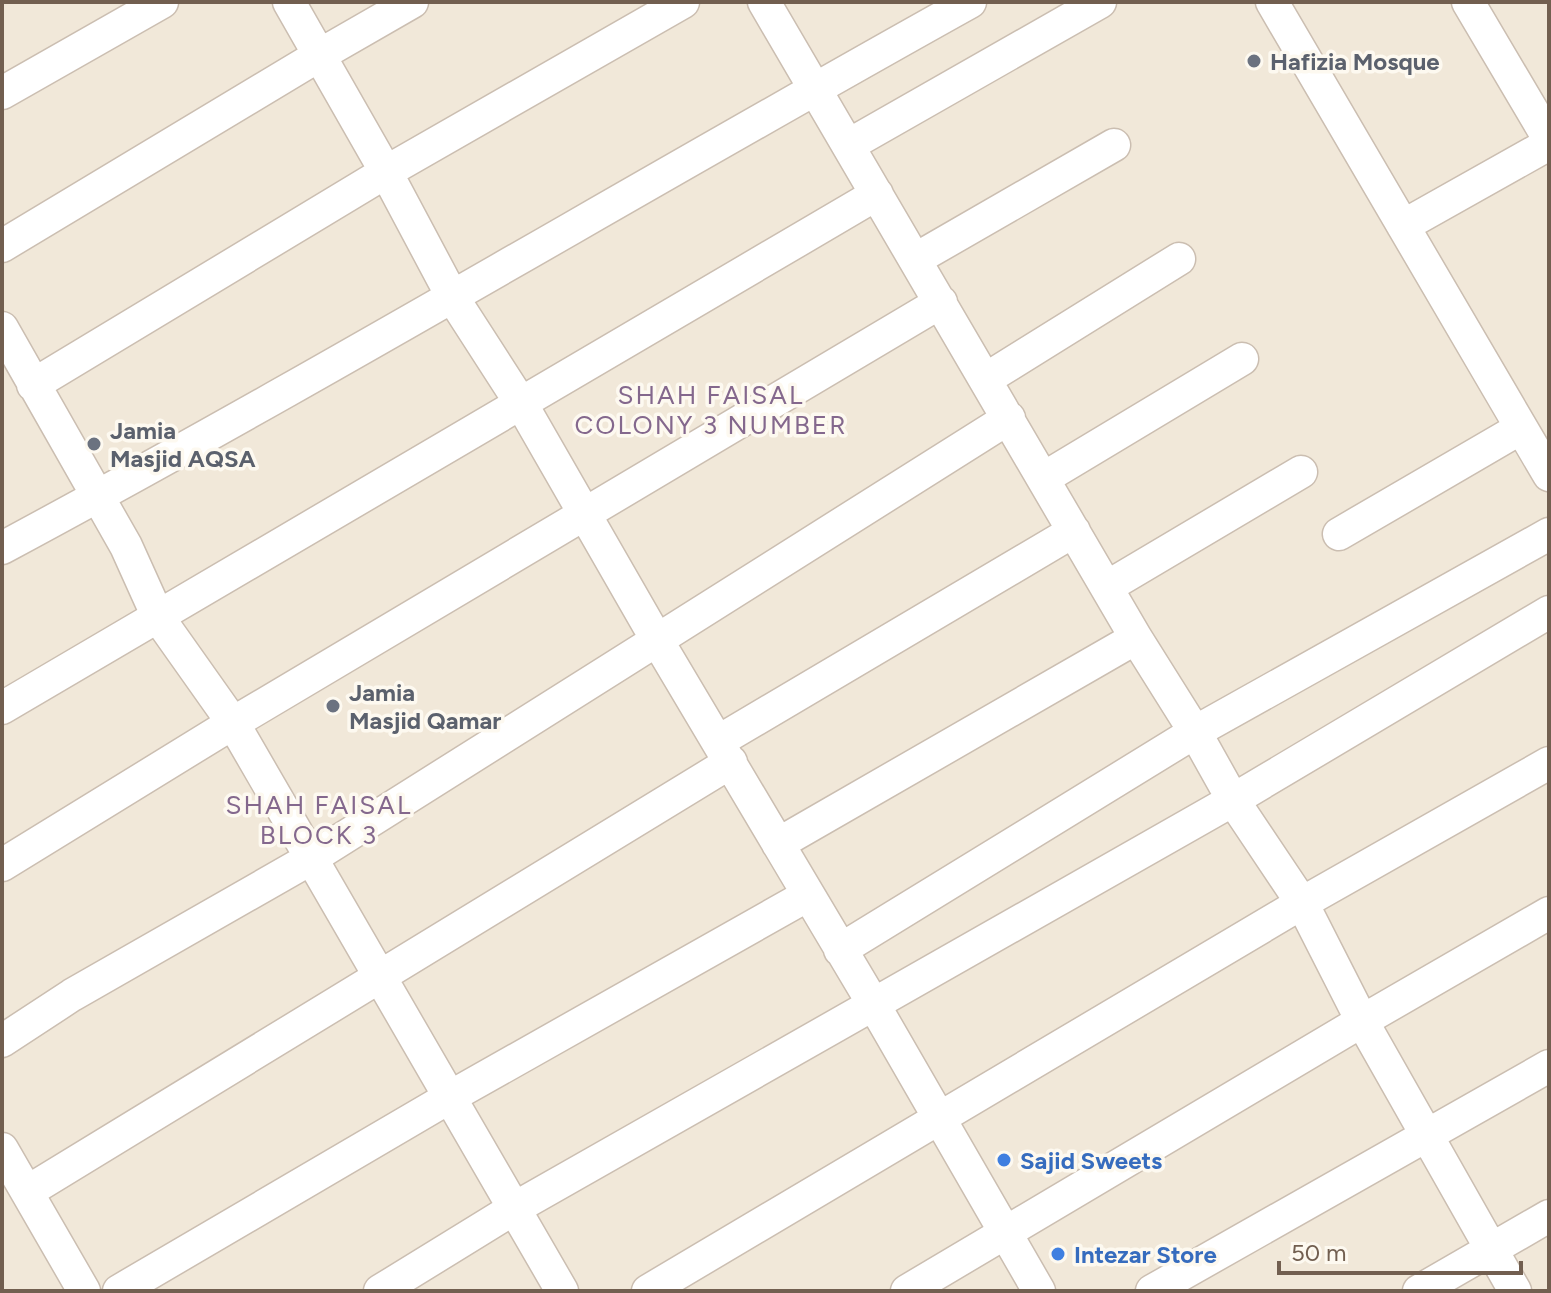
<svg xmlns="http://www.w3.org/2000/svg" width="1551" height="1293" font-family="Figtree,sans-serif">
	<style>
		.residential { fill: #f1e8d9 }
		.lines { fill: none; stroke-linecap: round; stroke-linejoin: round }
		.street-casing { stroke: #cbbeb1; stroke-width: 35 }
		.street { stroke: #fff; stroke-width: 32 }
		.worship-dot { fill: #6b7280; stroke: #fdf9f0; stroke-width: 3 }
		.shop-dot { fill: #3f7fe0; stroke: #fdf9f0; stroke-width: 3 }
		.labels { text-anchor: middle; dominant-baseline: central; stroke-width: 7; stroke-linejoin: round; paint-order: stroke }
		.worship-label { font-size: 24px; font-weight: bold; fill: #5b616d; stroke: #fdf9f0; text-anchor: start }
		.shop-label { font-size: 24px; font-weight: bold; fill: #366cbe; stroke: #fdf9f0; text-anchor: start }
		.neighbourhood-label { font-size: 26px; letter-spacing: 2px; fill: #84688d; stroke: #fdf9f0 }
	</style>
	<rect width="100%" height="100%" fill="#faf5ea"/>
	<path class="residential" d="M2,2h1547v1289h-1547z"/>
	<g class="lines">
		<defs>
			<path id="street" d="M289,2l97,170 67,126 69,107 135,235 217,365 165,286
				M764,2l372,636 59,94 38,68 69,103 60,118 153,270
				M1272,2l277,473
				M1468,2l81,137
				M2,93l160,-91
				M849,145l251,-143
				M1403,226l146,-82
				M2,246l316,-190 94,-54
				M916,259l198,-114
				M2,328l124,218 32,71 75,106 329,568
				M986,379l193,-120
				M33,385l353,-213 297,-170
				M1044,478l198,-119
				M1339,534l182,-106
				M2,548c326,-175 644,-366 968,-546
				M1107,587l194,-115
				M2,708l875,-514
				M719,741l355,-210
				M778,844l358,-206
				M2,865l231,-142 708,-421
				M840,950l355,-218 354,-198
				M2,1041l70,-46 238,-136 699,-441
				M2,1149l82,142
				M27,1192l704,-430
				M119,1291l331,-194 358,-202
				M380,1291l135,-83 718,-408 316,-188
				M648,1291l654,-388 247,-140
				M907,1291l455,-270 187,-108
				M1152,1291l397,-225
				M1419,1291l130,-75"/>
		</defs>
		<use href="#street" class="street-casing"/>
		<use href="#street" class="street"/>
	</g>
	<g class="worship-dot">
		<circle cx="1254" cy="61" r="8"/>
		<circle cx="94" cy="444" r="8"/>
		<circle cx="333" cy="706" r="8"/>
	</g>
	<g class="shop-dot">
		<circle cx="1004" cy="1160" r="8"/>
		<circle cx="1058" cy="1254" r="8"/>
	</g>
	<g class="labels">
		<g class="worship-label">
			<text x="1270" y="61">Hafizia Mosque</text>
			<text x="110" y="430">Jamia<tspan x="110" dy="28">Masjid AQSA</tspan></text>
			<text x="349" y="692">Jamia<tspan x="349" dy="28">Masjid Qamar</tspan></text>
		</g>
		<g class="shop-label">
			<text x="1020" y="1160">Sajid Sweets</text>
			<text x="1074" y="1254">Intezar Store</text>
		</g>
		<g class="neighbourhood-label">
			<text x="711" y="395">SHAH FAISAL<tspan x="711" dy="30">COLONY 3 NUMBER</tspan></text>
			<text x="319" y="805">SHAH FAISAL<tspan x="319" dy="30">BLOCK 3</tspan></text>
		</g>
	</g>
	<rect width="1551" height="1293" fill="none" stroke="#725f50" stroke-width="8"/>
	<path d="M1279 1261v12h242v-12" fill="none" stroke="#725f50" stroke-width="4"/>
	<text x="1291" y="1261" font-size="24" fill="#725f50" stroke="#fdf9f0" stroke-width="6" paint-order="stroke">50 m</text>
</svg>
